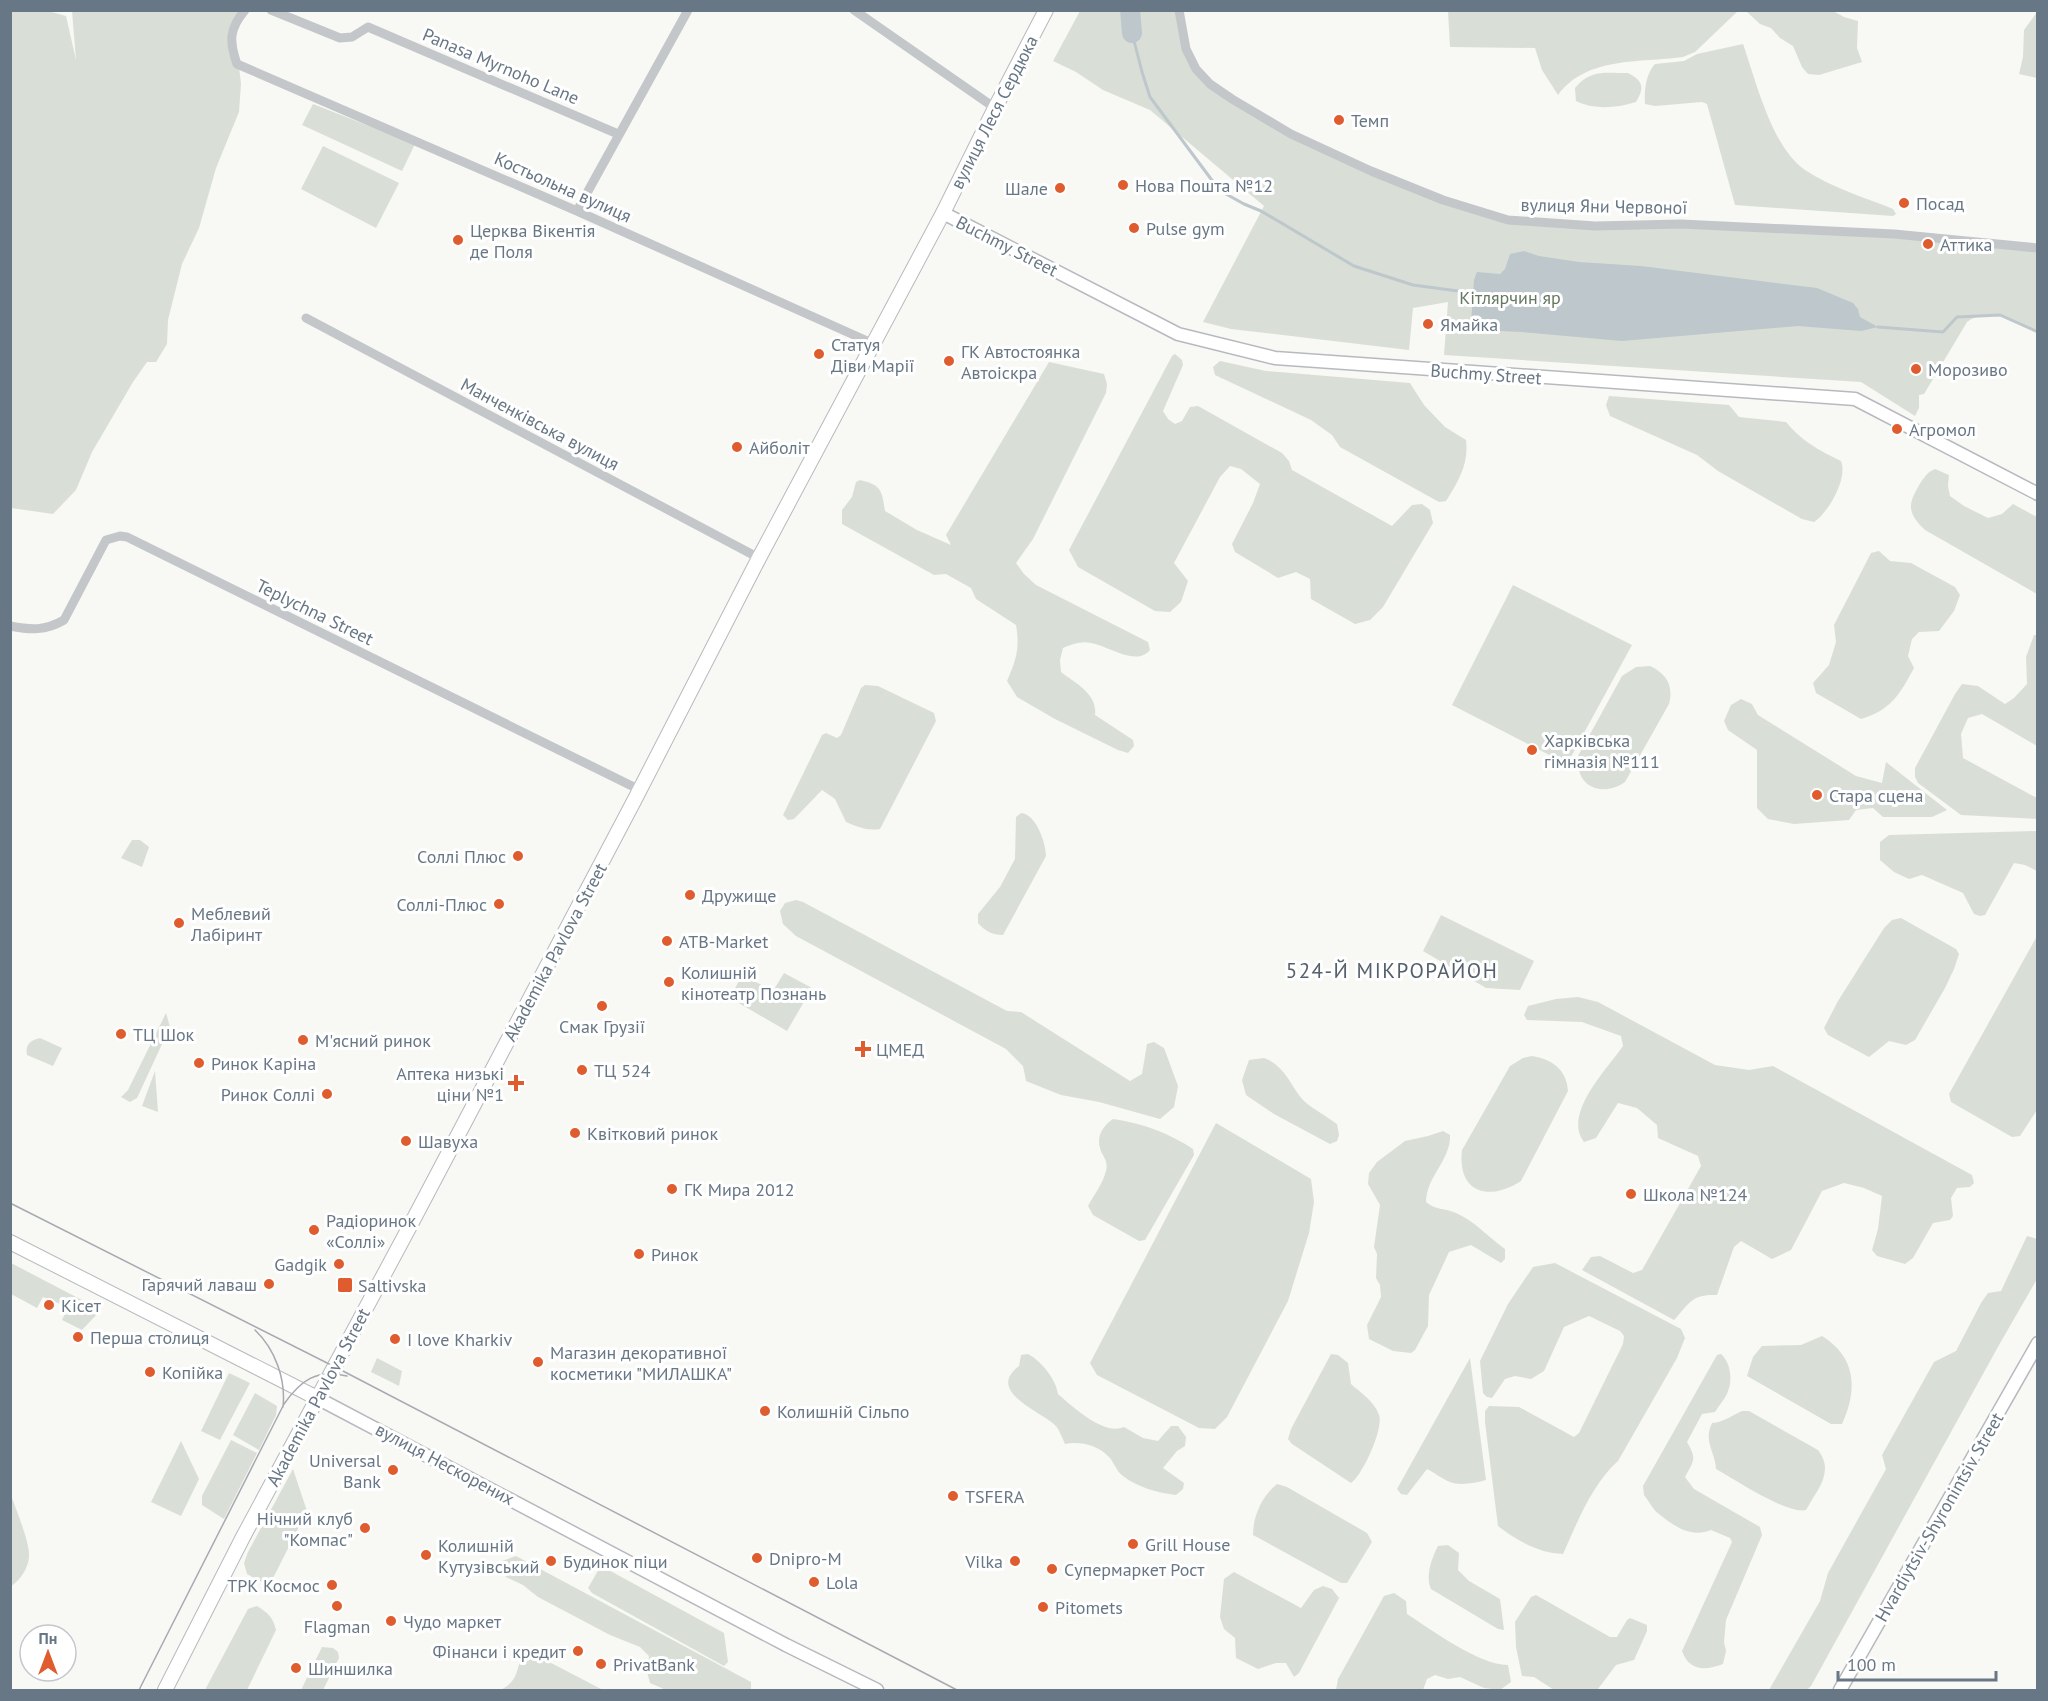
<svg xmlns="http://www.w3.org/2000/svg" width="2048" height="1701" font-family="'PT Sans',sans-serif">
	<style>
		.green { fill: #d9dfd6 }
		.water { fill: #bdc7cc }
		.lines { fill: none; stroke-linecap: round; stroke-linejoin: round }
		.stream { stroke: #bdc7cc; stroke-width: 3 }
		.river { stroke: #bdc7cc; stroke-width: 20 }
		.secondary-casing { stroke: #b6babf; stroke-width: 15 }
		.primary-casing { stroke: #b6babe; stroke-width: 16 }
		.street { stroke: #c3c7ca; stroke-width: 9 }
		.secondary { stroke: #fff; stroke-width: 12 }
		.primary { stroke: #fff; stroke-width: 14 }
		.tram { stroke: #a6abb1; stroke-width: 1.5 }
		.poi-dot { fill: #df5c2e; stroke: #fff; stroke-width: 2 }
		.labels { text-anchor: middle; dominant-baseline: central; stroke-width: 6; stroke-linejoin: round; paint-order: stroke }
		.street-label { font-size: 18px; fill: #687785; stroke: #fff }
		.poi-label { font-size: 18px; fill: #687785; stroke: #fff; text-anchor: start }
		.park-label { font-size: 18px; fill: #667862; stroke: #fff }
		.quarter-label { font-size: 21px; letter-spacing: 1.5px; fill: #55616b; stroke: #fff }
	</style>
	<rect width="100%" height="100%" fill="#f8f8f5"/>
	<path class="green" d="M10,11h38l18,5 10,44 -4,-49h173l-11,13 7,60 -2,28 -23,56 -17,60 -17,36 -14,56 -1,24 -11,18h-9l-14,20 -41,70 -16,38 -23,24 -42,-6z
		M1080,11h99l7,38 24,35 96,57 107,47 95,32 214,6 315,22v84c-23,-11 -46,-27 -70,-10l-43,72 -5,1v13l-4,8 -54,-34 -417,-27 4,-53 -35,6 -4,42 -178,-21 -28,-7 61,-116 -114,-96 -47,-20 -27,-18 -23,-11z
		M1448,11v-1l290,1 -43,41 -12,5c-43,6 -96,-1 -125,38l-16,-25 -7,-22 -85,-1z
		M1746,11h87l11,6 14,4 -1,27 5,14 -43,13 -11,-1 -6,-7 -9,-21 -13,-8 -9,-10 -11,-4z
		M2037,12v66l-18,-4 4,-17 1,-27z
		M1743,44c13,37 29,104 62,126 27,18 59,27 88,39l3,5 -3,2 -158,-11 -28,-101 -5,-2 -47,4 -10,-2c-1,-14 1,-30 10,-40l29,-3 13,-7z
		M1628,73c15,8 17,14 8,29 -18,6 -43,8 -60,-1l-1,-13c15,-19 31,-15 53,-15z
		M313,104l102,40 -13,27 -100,-46z
		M323,146l76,37 -23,45 -75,-39z
		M1175,354l7,6 1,5 -20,46 5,8 7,5 7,-3 8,-14 8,-1 84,47 7,8 3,9 100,56 20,-21 10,-1 8,6 3,13 -50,84 -13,13 -15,4 -44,-25 -1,-20 -14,-7 -18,6 -43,-26 -3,-8 21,-41 7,-19 -19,-15 -11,-3 -10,11 -46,86 14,18 -7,21 -11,10 -15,-1 -77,-44 -9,-17 103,-194z
		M1220,361l46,10 144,12 14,22 21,22 21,13c3,24 -8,42 -20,61l-7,1 -99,-55 -8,-12 -21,-15 -96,-45 -2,-8z
		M1049,362l55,12 3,10 -1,9 -73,146 -17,24 8,11 12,11 112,57 2,8c-14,17 -41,-4 -59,-7 -10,-2 -19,1 -28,5l-3,12 1,12c14,11 37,22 34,43l38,25 1,6 -6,7 -10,-3 -63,-31 -38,-22 -10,-16c9,-21 13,-32 9,-56l-40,-26 -5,-11 -25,-14 -12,1 -92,-51v-14l10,-13 4,-15 4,-2c21,5 22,10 25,31l32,19 34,15 -5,-10z
		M1609,396l120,9 10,12 47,5c17,20 31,27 55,39 7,17 -12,51 -27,61l-12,-3 -84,-48 -21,-16 -87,-39 -4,-11z
		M1935,469l14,6 -1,11 2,10 14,10 24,12 14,-4 11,-10 24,13v77l-112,-64c-19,-18 -17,-27 -4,-48 5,-7 7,-10 14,-13z
		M1879,551l11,10 21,2 44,24 5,8 -6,16 -15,20 -20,1 -7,7 -4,17 6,12c-14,26 -23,42 -53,51l-45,-26 -3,-10 16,-18 7,-23 -2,-17 37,-72z
		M1513,585l119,60 -65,119 -115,-59z
		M2034,635h3v111l-55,-32 -14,4 -7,16 2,24 74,40v21l-76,-4 -43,-32 -3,-6v-9l40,-74 7,-10 16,2 27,18 9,-6 13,-14 -1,-27z
		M1650,666c16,7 24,20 19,38l-44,78c-23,16 -50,5 -47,-26l44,-80 14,-9z
		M865,685l13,1 56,27 2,8 -56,108c-13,2 -22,-2 -34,-7l-11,-23 -13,-9 -28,29 -6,1 -5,-5 39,-80 4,-2 11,5 4,-3 20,-47z
		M1741,699l11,5 6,11 98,61 26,7 4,-21 61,48 -15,7h-49l-10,-9 -17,2 -7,10 -55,4 -26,-5 -11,-11v-58l-29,-20 -4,-9 7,-16z
		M1021,813c15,1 25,30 25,43l-43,79c-11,0 -18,-4 -25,-12v-9l22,-27 15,-28 1,-42z
		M2037,831v40l-12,-6 -11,-2 -29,52 -5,1 -6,-2 -11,-21 -41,-18 -13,4 -15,-7 -14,-12v-18l9,-7z
		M132,840h8l9,7 -7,20 -21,-9z
		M796,900l7,2 204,109 14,1 109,69 12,-7 5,-30 7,-2 10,6 14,38 -4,21 -14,12 -61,-17 -38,-7 -35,-14 -3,-15 -17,-17 -210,-113 -13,-12 -3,-13 5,-8z
		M1441,915l93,46 -14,29 -34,-2 -63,-37z
		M1901,918l55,31 3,5 -5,15 -9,19 -30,52 -9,5 -17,-4 -20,16 -41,-22 -4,-7 14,-27 46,-73 8,-8z
		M2037,936v174l-17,26 -8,1 -61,-35 -2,-8z
		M784,973l28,15 -25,43 -57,-33 12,-23 31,16z
		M1578,997l20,5 117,63 34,5 24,-4 199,109 2,8 -4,4 -13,1 -6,10 2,18 -3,4 -17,3 -20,35 -8,6 -28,-8 -5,-6 6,-21 4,-33 -18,-8 -20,-5 -22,8 -31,59 -19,9 -31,-18 -7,6 -17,48c-26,-1 -27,8 -43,25l-92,-50 9,-13 9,-1 33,17 9,-3 59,-104 -3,-10 -40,-18 -1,-13 -20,-17 -19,-5 -22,35 -12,4c-22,-28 24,-74 39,-96l-2,-10 -39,-14 -55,-2 -3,-5 4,-9 28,-7z
		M166,1013l4,14 -33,71 -7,4 -9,-5 7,-7z
		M40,1038l22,10 -9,18 -26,-11c-2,-11 4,-15 13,-17z
		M1532,1056c20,3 35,14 36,35l-47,90c-32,21 -64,12 -59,-31l48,-84 13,-8z
		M1264,1058c20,7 26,26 38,41 6,7 26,18 35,25l2,11 -2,6 -7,3 -56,-30 -28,-19 -4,-15 7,-20z
		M155,1071l3,41 -16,-6z
		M1113,1119c29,4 56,14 80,30l1,6 -49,85 -6,1 -46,-26 -5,-9c6,-11 15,-23 18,-35 3,-10 -4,-15 -6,-23 -4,-12 4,-23 13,-29z
		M1216,1123l95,56 3,23 -5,31 -21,68 -61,116 -12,12 -16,-1 -102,-53 -7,-12z
		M1443,1131l7,4c1,25 -24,42 -24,67 9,8 19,6 30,11 19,8 33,25 49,36v10l-4,4 -30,-18 -22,7 -20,43 -1,31 -13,24 -4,3 -18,-2 -24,-12 -2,-14 14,-28 -1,-12 -4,-7 1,-24 -3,-7 6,-42 -12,-21 1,-11 8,-11 28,-21 23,-5z
		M2027,1236l10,3v40l-38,66 -188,341 -4,4h-38l51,-89 8,-28 58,-104 -4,-14 52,-93 22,-11 25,-48 7,-10 13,-2z
		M11,1263l90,47 -19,20 -20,-10 6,-13 -25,-10 -6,11 -26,-14z
		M1555,1263l126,66 4,9 -8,20 -59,103c-26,23 -41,62 -55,93 -24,-1 -46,-13 -65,-28l-13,-104v-11l4,-5 30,1 55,30 5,-4 44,-89 1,-8 -4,-5 -31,-15 -25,11 -20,44 -13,8 -16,-3 -10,3 -13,19 -5,-1 -4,-4 -3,-32 28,-57 25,-37z
		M1822,1336c34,21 36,53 20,88h-11l-84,-48 6,-19 9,-11 39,-1z
		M1028,1354c13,7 28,25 30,40 15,13 46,42 66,33l19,11 15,3 13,-15h7l8,11 -1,9 -8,5 -14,17 21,15 -1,6 -7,6c-18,-2 -39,-8 -53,-19 -7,-5 -9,-14 -14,-19 -11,-12 -29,-16 -44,-13 -3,-6 -5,-13 -9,-18 -15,-15 -71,-34 -37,-60l2,-11z
		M1331,1354l7,1 10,8 3,21c11,10 23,17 28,31 5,14 -17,61 -28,68l-59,-39 -4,-5 3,-10z
		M1721,1354c9,8 12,25 7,37 -2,7 -9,14 -13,21l-13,2 -15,28c10,17 7,18 -2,35l9,12 66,38 2,8 -36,85 -2,22 2,9 -3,13c-18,7 -34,7 -41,-13l50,-109 -2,-4 -19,-8c-20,8 -36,-3 -52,-16 -6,-4 -10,-13 -15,-19l-1,-9 74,-131z
		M377,1358l25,13 -3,15 -28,-14z
		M1470,1358l16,122c-11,3 -26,6 -36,2 -8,-3 -15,-9 -23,-13l-20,26 -6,-1 -4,-5z
		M229,1373l21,10 -30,57 -19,-9z
		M255,1393l22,13 -1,9 -17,35 -26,-15z
		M1742,1411h7l69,39c17,22 -1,40 -12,60 -18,5 -72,-31 -90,-41 -1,-18 -13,-27 -4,-46 12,-1 19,-7 30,-12z
		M231,1440l26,13 -33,66 -22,-14v-9z
		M181,1441l18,38 -18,37 -30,-14z
		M293,1469l14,42 -38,75 -22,-12 -3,-11 4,-11z
		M1277,1484l10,3 80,46 5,9 -25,41h-6l-88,-48c0,-19 9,-39 24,-51z
		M10,1493c5,13 20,50 19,63 0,11 -9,25 -18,30z
		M1448,1545l11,8 -1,17 11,11 31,18 4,31 -6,-1 -67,-40c-6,-12 1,-32 7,-43z
		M516,1556l235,126v8h-85l-16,-7 -3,-11 2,-16 -9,-9 -30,-12 -72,-38 -15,-12 -17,-8 -4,-7v-9z
		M605,1568l119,65 4,29 -4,4 -132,-73 -4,-5 11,-19z
		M1234,1572l67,36 13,-18 9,-4 9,3 7,9 -40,75 -5,4 -8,-14h-10l-18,6 -22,-11 -1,-20 -11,-9 -4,-12 4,-38z
		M1394,1593l12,8 1,13c25,16 72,51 101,51l3,17 -11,8 -16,-2 -24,-11 -12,2 -13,-4 -8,4 -4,11h-87l2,-11 46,-83z
		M1536,1595l74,42h7l10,-17 3,-2 17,7v6l-13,29 -18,5 -18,24 -7,1h-37l-20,-13 -12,-1 -6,-29 -1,-25 16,-25z
		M257,1606c11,7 16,11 19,24l-29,60h-42l43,-81z
		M322,1647l11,1 5,4 1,6 -16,32h-22z
		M525,1652h5l73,38h-102c20,-11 13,-21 24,-38z"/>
	<path class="water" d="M1524,251l15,5 40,6 62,4 176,22 36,15 5,6 2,8 18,10 -17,4 -63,-5 -176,15 -101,-9 -42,-2 -8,-6 3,-44 3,-8 23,2 5,-5 5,-15z"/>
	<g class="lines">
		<path class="stream" d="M1132,33l10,39 8,25 61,82 15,15 18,10 17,7 93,55 59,19 60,8
			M1878,327l65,5 14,-15 43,-2 38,17"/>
		<path class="river" d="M1130,10l2,23"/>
		<defs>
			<path id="secondary" d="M943,213l235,121 97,24 580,41 183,95
				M319,1399l467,246 91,45
				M1840,1690l198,-347"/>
			<path id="primary" d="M10,1242l309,157
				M165,1690l78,-153 167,-311 224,-425 125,-243 184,-345 52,-105 51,-98"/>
		</defs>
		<use href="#secondary" class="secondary-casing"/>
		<use href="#primary" class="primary-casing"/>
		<path class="street" d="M245,10c-16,19 -16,31 -8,54l340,147 297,133
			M271,10l69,28 12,-1 16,-10 250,107
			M854,10l141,98
			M1179,10l7,39 10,20 14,15 22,15 59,35 80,37 72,29 65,20 87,6 86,-2 213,10 144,14
			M577,211l111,-201
			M306,318l453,240
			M10,626c21,4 35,5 54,-6l42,-80 14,-4 7,1 513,253"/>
		<use href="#secondary" class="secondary"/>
		<use href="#primary" class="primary"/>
		<path class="tram" d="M10,1203l331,167 616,320
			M255,1330c20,19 31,49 28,77
			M139,1690l145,-286c17,-24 32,-35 63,-28"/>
	</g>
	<g class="poi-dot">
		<circle cx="1339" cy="120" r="6"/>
		<circle cx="1123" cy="185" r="6"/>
		<circle cx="1060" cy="188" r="6"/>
		<circle cx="1904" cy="203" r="6"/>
		<circle cx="1134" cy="228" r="6"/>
		<circle cx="458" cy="240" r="6"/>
		<circle cx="1928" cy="244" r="6"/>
		<circle cx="1428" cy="324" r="6"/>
		<circle cx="819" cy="354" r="6"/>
		<circle cx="949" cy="361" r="6"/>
		<circle cx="1916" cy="369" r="6"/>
		<circle cx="1897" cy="429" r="6"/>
		<circle cx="737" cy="447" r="6"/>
		<circle cx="1532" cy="750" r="6"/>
		<circle cx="1817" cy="795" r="6"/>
		<circle cx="518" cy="856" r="6"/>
		<circle cx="690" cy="895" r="6"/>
		<circle cx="499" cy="904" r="6"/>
		<circle cx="179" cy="923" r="6"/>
		<circle cx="667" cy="941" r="6"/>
		<circle cx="669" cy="982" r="6"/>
		<circle cx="602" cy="1006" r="6"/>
		<circle cx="121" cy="1034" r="6"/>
		<circle cx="303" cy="1040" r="6"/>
		<path d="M860 1040h6v6h6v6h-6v6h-6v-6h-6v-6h6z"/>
		<circle cx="199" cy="1063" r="6"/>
		<circle cx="582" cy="1070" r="6"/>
		<path d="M513 1074h6v6h6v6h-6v6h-6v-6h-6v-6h6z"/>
		<circle cx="327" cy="1094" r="6"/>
		<circle cx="575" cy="1133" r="6"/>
		<circle cx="406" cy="1141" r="6"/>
		<circle cx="672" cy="1189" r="6"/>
		<circle cx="1631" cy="1194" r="6"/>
		<circle cx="314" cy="1230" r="6"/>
		<circle cx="639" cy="1254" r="6"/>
		<circle cx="339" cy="1264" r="6"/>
		<circle cx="269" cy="1284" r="6"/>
		<rect x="337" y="1277" width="16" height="16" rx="3"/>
		<circle cx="49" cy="1305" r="6"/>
		<circle cx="78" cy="1337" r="6"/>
		<circle cx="395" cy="1339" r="6"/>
		<circle cx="538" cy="1362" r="6"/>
		<circle cx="150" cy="1372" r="6"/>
		<circle cx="765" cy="1411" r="6"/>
		<circle cx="393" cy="1470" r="6"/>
		<circle cx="953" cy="1496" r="6"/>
		<circle cx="365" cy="1528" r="6"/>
		<circle cx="1133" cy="1544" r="6"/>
		<circle cx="426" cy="1555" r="6"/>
		<circle cx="757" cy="1558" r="6"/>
		<circle cx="551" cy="1561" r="6"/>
		<circle cx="1015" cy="1561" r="6"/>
		<circle cx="1052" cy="1569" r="6"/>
		<circle cx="814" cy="1582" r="6"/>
		<circle cx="332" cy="1585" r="6"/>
		<circle cx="337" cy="1606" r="6"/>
		<circle cx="1043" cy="1607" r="6"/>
		<circle cx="391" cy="1621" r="6"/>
		<circle cx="578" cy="1651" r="6"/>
		<circle cx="601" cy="1664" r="6"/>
		<circle cx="296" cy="1668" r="6"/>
	</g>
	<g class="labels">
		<g class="street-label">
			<text transform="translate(501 66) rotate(23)">Panasa Myrnoho Lane</text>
			<text transform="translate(994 112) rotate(-63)">вулиця Леся Сердюка</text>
			<text transform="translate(563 187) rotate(24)">Костьольна вулиця</text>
			<text transform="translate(1604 206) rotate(1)">вулиця Яни Червоної</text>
			<text transform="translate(1007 246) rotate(27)">Buchmy Street</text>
			<text transform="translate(1486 374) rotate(4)">Buchmy Street</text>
			<text transform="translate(540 424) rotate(28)">Манченківська вулиця</text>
			<text transform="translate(315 612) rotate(26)">Teplychna Street</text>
			<text transform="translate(555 952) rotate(-62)">Akademika Pavlova Street</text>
			<text transform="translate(318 1397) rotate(-62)">Akademika Pavlova Street</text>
			<text transform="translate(445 1464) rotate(28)">вулиця Нескорених</text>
			<text transform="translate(1939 1517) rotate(-60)">Hvardiytsiv-Shyronintsiv Street</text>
		</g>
		<g class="poi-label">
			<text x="1351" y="120">Темп</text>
			<text x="1135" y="185">Нова Пошта №12</text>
			<text x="1048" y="188" text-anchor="end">Шале</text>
			<text x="1916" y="203">Посад</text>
			<text x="1146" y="228">Pulse gym</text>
			<text x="470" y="230">Церква Вікентія<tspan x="470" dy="21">де Поля</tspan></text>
			<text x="1940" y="244">Аттика</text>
			<text x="1440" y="324">Ямайка</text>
			<text x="831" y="344">Статуя<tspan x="831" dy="21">Діви Марії</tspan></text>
			<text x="961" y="351">ГК Автостоянка<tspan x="961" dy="21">Автоіскра</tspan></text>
			<text x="1928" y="369">Морозиво</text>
			<text x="1909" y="429">Агромол</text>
			<text x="749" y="447">Айболіт</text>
			<text x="1544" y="740">Харківська<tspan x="1544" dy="21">гімназія №111</tspan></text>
			<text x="1829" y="795">Стара сцена</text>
			<text x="506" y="856" text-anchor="end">Соллі Плюс</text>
			<text x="702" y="895">Дружище</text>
			<text x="487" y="904" text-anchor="end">Соллі-Плюс</text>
			<text x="191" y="913">Меблевий<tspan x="191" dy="21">Лабіринт</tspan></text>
			<text x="679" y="941">ATB-Market</text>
			<text x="681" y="972">Колишній<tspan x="681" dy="21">кінотеатр Познань</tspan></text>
			<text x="602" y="1026" text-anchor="middle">Смак Грузії</text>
			<text x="133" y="1034">ТЦ Шок</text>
			<text x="315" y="1040">М'ясний ринок</text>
			<text x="876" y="1049">ЦМЕД</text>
			<text x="211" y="1063">Ринок Каріна</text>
			<text x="594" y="1070">ТЦ 524</text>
			<text x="504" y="1073" text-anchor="end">Аптека низькі<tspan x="504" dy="21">ціни №1</tspan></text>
			<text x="315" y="1094" text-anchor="end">Ринок Соллі</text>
			<text x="587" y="1133">Квітковий ринок</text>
			<text x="418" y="1141">Шавуха</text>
			<text x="684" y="1189">ГК Мира 2012</text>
			<text x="1643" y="1194">Школа №124</text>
			<text x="326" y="1220">Радіоринок<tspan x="326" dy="21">«Соллі»</tspan></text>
			<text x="651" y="1254">Ринок</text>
			<text x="327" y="1264" text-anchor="end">Gadgik</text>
			<text x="257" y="1284" text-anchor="end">Гарячий лаваш</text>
			<text x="358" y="1285">Saltivska</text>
			<text x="61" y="1305">Кісет</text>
			<text x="90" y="1337">Перша столиця</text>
			<text x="407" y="1339">I love Kharkiv</text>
			<text x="550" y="1352">Магазин декоративної<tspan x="550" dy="21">косметики "МИЛАШКА"</tspan></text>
			<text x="162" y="1372">Копійка</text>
			<text x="777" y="1411">Колишній Сільпо</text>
			<text x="381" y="1460" text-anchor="end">Universal<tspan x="381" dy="21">Bank</tspan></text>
			<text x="965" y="1496">TSFERA</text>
			<text x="353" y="1518" text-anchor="end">Нічний клуб<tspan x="353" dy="21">"Компас"</tspan></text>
			<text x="1145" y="1544">Grill House</text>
			<text x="438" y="1545">Колишній<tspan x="438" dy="21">Кутузівський</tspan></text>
			<text x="769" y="1558">Dnipro-M</text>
			<text x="563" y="1561">Будинок піци</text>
			<text x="1003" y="1561" text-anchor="end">Vilka</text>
			<text x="1064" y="1569">Супермаркет Рост</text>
			<text x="826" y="1582">Lola</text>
			<text x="320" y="1585" text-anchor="end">ТРК Космос</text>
			<text x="1055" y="1607">Pitomets</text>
			<text x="403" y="1621">Чудо маркет</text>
			<text x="337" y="1626" text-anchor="middle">Flagman</text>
			<text x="566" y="1651" text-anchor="end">Фінанси і кредит</text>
			<text x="613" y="1664">PrivatBank</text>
			<text x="308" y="1668">Шиншилка</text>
		</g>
		<g class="park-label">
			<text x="1510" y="297">Кітлярчин яр</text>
		</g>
		<g class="quarter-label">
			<text x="1392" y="970">524-Й МІКРОРАЙОН</text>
		</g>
	</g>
	<rect width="2048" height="1701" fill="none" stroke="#687785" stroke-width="24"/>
	<g transform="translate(48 1653)"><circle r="28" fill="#ffffff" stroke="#c3c9ce" stroke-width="1.5"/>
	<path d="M0-4.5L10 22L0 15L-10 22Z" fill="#df5c2e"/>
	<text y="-9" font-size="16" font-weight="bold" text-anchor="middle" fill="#687785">Пн</text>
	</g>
	<path d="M1838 1671v9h158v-9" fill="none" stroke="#687785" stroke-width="3"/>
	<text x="1847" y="1671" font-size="18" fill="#687785" stroke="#ffffff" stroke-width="4.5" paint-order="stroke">100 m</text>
</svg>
